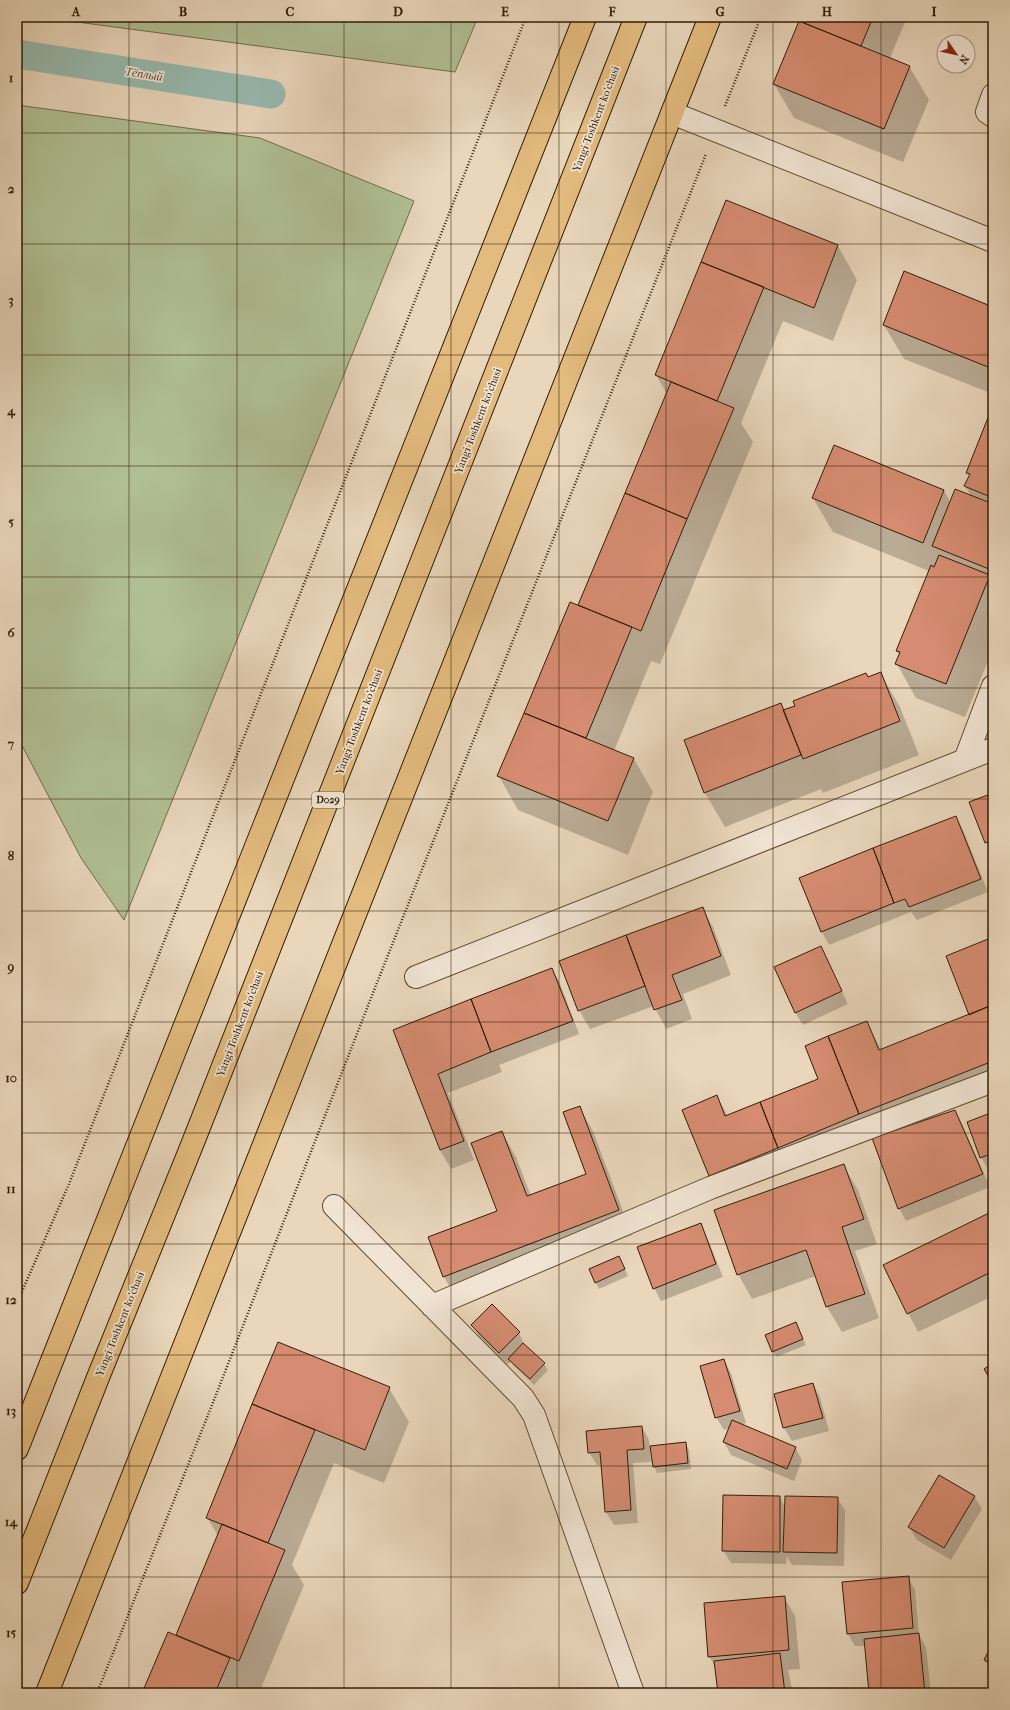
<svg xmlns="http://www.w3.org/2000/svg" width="1010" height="1710" font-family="'IM FELL French Canon',serif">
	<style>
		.green { fill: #b0bf94; stroke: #706e4c }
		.shadow { fill: #0003 }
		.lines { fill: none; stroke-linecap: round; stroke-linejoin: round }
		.canal { stroke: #97b9ae; stroke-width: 29 }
		.building { fill: #d68c72; stroke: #311d05 }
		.minor-casing { stroke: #5f4b32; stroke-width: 24 }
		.major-casing { stroke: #311d05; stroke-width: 24 }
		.highway-casing { stroke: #311d05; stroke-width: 24 }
		.path { stroke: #311d05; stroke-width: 2.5; stroke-dasharray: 1 2; stroke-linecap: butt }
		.minor { stroke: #f1e4d3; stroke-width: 22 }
		.major { stroke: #e4bb7e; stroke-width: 22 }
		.highway { stroke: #e4bb7e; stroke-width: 22 }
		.grid { fill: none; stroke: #311d05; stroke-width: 1; stroke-opacity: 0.55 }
		.labels { text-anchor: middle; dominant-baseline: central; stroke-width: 3.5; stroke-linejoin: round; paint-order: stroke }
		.shield { fill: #f1e4d3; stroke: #6b5943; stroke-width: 1 }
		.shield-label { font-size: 10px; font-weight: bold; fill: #311d05 }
		.street-label { font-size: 11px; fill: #311d05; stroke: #f1e4d3 }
		.water-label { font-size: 12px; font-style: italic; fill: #504c38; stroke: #f1e4d3 }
		.neatline { fill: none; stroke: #311d05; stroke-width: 1.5 }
		.grid-label { font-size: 13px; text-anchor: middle; font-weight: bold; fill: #311d05 }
	</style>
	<rect width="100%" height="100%" fill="#e9d6bb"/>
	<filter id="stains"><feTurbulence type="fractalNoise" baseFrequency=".005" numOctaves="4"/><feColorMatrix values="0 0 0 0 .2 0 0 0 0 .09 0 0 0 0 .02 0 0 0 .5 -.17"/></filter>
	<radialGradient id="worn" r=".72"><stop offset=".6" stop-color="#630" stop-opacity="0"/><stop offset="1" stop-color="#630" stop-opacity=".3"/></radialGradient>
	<path class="green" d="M39,17h439l-23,55z
		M17,105l243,33 154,63 -290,719 -43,-62 -64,-122z"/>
	<path class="shadow" d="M802,17h105l-17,41 19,8 20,34 -26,62 -109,-44 -20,-34z
		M727,201l111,45 19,34 -24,61 -50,-20 -42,102 12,19 -93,222 -9,-3 -37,90 20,8 19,33 -25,63 -110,-45 -19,-34 72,-173 8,3 88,-212 -11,-19z
		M993,308v86l-89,-35 -20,-34z
		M993,407v242l-28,68 -49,-19 -19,-34 3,-9 -3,-4 32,-80 -96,-39 -20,-34 131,-8 6,12 21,-6 -6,-10 5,-9 -3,-5z
		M880,673l20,34 19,48 -96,38 -2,-4 -96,38 -20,-34 -20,-52 96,-37 3,7z
		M993,794v60l-7,-12z
		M956,817l7,13 25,62 -71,28 -6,-8 -82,33 -7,-13 -21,-53z
		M702,908l11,19 18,48 -48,19 9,25 -26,10 -12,-23 -64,23 -11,-19 -18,-49z
		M993,939v145l-272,110 -11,-19 7,-78 11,19 91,-37 48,-57 14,28 89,-35z
		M821,947l27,57 -45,21 -8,-13z
		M552,969l7,12 20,53 -80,31 3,7 -54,21 26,67 -23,9 -11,-19 -46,-120z
		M579,1107l14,24 39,104 -174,67 -14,-25 -15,-39 70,-27 3,-79 14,25 15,39 56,-22z
		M955,1111l7,13 28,63 -84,34 -7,-13z
		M993,1113v66l-12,-22z
		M843,1165l15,25 19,54 -22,7 24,67 -37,14 -15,-25 -11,-31 -64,23 -14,-25z
		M993,1213v83l-75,36 -10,-19z
		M700,1224l7,13 16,40 -62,24 -7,-13z
		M622,1263l6,13 -29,13 -3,-6z
		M472,1325l47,8 6,13 19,18 4,6 -14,15 -21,-20 -2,-4 -4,4 -27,-27z
		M799,1330l7,15 -30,12 -3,-6z
		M278,1343l111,45 20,34 -25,61 -50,-20 -42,102 12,20 -45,108 -10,-2v2h-106l33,-56 42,-101 -11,-19z
		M724,1360l7,13 15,50 -6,2 55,22 7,13 -8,21 -63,-26 -7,-13 6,-14 -6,2 -8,-13z
		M813,1384l7,13 9,34 -37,10 -8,-13 -8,-34z
		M642,1427l7,13 1,8 35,-5 4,7 2,19 -34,4 -3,-7 -3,-16h-1l1,12 -18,1 5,60 -24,2 -8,-13 -4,-47h-5l-8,-13z
		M974,1496l8,13 -31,51 -34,-20 -8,-13z
		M780,1497l5,10 52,-9 8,12 -1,56 -52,-1 -5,-9 -1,8 -55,-1 -8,-13z
		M908,1577l7,13 4,45 7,12 5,46h-61l-5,-47h-10l-7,-12z
		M784,1597l11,19 5,53 -12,1 5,23h-74l-3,-25 -7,-12z
		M993,1644v29l-8,-13z"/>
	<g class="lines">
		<path class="canal" d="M17,54l254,40"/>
	</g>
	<path class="building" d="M801,17h72l-12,29 -62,-25z
		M799,21l111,45 -26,63 -111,-45z
		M726,200l112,45 -24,63 -113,-46z
		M701,262l63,25 -47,114 -62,-26z
		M904,271l89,36v62l-110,-44z
		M671,382l63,26 -47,111 -62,-26z
		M993,405v93l-29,-12 6,-12 -4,-1z
		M834,445l110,45 -21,53 -111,-45z
		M955,489l38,15v55l-4,10 -57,-23z
		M625,493l62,26 -46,112 -63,-26z
		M939,555l51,20 -44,109 -51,-20 5,-12 -4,-1 35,-86 3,2z
		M570,602l62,25 -46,111 -62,-25z
		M881,672l19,49 -97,38 -20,-49 12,-4 -2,-5 73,-28 2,4z
		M781,703l20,52 -97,38 -20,-53z
		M524,713l110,45 -26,63 -111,-45z
		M993,793v47l-8,3 -16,-41z
		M956,816l25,63 -72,28 -4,-8 -11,4 -21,-55z
		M873,848l21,55 -73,29 -22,-54z
		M703,907l18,49 -49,19 10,25 -28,10 -28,-75z
		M626,935l19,51 -67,25 -19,-50z
		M993,937v72l-1,-4 -23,10 -23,-59z
		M821,946l21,45 -47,22 -21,-46z
		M552,968l21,53 -82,31 -20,-53z
		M471,999l20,53 -53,22 26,67 -24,9 -47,-120z
		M992,1005l1,4v52l-134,53 -31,-78 39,-15 12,29z
		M828,1036l31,78 -81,34 -18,-46 58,-23 -13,-33z
		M717,1095l8,21 35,-14 18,46 -69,28 -27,-66z
		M580,1106l39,104 -176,67 -15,-40 69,-26 -26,-68 31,-12 25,65 59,-22 -23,-62z
		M955,1110l28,64 -85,35 -26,-71z
		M993,1112v41l-13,5 -13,-36z
		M844,1164l20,55 -22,8 23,67 -39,13 -20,-57 -69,25 -23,-65z
		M993,1211v60l-86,43 -24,-49z
		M701,1223l15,41 -63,25 -16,-42z
		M619,1256l6,13 -30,14 -6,-14z
		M492,1304l28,28 -21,21 -28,-28z
		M796,1322l7,17 -31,13 -7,-17z
		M278,1342l112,45 -25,63 -113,-46z
		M523,1343l22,20 -15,16 -22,-20z
		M724,1359l16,52 -25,7 -15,-52z
		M993,1363v21l-9,-15z
		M813,1383l10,35 -40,10 -9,-34z
		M252,1404l63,26 -47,113 -62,-25z
		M732,1420l64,27 -9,22 -64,-27z
		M642,1426l2,23 -17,1 4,60 -26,2 -5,-60 -12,1 -2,-22z
		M686,1442l2,21 -35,4 -3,-21z
		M939,1475l36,21 -31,52 -36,-21z
		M723,1495l57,1v56l-58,-1z
		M785,1496l53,1 -1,56 -54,-1z
		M222,1524l63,26 -46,111 -63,-26z
		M909,1576l4,52 -66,6 -5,-52z
		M785,1596l4,54 -81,7 -4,-54z
		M168,1632l62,26 -15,35h-73z
		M919,1633l6,60h-56l-5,-54z
		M993,1642v23l-9,-5z
		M780,1653l5,40h-67l-4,-32z"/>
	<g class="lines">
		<defs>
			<path id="minor" d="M993,95l-6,17 6,4
				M672,113l321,128
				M965,760l28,-74
				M416,977l577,-228
				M334,1206l189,192 11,17 99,278
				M432,1306l278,-118 283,-107"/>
			<path id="major" d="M47,1693l663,-1676"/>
			<path id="highway" d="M17,1449l568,-1432
				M17,1583l80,-203 97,-240 442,-1123"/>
		</defs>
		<use href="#minor" class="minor-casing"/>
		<use href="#major" class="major-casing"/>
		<use href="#highway" class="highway-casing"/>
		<path class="path" d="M725,106l36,-89
			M17,1303l52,-119 457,-1167
			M97,1693l117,-293 157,-402 335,-844"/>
		<use href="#minor" class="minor"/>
		<use href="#major" class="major"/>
		<use href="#highway" class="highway"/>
	</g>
	<path class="grid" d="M129,17v1676M237,17v1676M344,17v1676M451,17v1676M559,17v1676M666,17v1676M773,17v1676M881,17v1676M17,133h976M17,244h976M17,355h976M17,466h976M17,577h976M17,688h976M17,799h976M17,911h976M17,1022h976M17,1133h976M17,1244h976M17,1355h976M17,1466h976M17,1577h976"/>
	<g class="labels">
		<rect class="shield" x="312" y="792" width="32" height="16" rx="3"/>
		<g class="shield-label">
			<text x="328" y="800">D029</text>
		</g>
		<g class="street-label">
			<text transform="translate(596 119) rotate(-69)">Yangi Toshkent ko‘chasi</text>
			<text transform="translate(478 421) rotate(-69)">Yangi Toshkent ko‘chasi</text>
			<text transform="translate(359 722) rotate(-69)">Yangi Toshkent ko‘chasi</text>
			<text transform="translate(240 1024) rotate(-69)">Yangi Toshkent ko‘chasi</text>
			<text transform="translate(120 1324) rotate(-68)">Yangi Toshkent ko‘chasi</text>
		</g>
		<g class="water-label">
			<text transform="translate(144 74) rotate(9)">Тёплый</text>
		</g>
	</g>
	<rect width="1010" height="1710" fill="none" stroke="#e9d6bb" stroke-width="44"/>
	<g transform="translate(956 54) rotate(124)"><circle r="19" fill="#f1e4d3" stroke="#a49481"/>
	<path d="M0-3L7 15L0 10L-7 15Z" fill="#8f2418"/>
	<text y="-6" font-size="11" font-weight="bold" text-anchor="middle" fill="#311d05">N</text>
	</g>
	<rect x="22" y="22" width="966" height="1666" class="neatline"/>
	<g class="grid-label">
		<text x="76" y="16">A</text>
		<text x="183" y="16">B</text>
		<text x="290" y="16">C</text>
		<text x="398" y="16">D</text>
		<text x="505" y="16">E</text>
		<text x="612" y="16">F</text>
		<text x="720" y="16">G</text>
		<text x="827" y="16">H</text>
		<text x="934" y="16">I</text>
		<text x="11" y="82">1</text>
		<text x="11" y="193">2</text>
		<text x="11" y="304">3</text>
		<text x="11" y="415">4</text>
		<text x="11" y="526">5</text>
		<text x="11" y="637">6</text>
		<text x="11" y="748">7</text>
		<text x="11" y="860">8</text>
		<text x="11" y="971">9</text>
		<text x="11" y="1082">10</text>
		<text x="11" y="1193">11</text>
		<text x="11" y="1304">12</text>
		<text x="11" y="1415">13</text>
		<text x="11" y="1526">14</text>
		<text x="11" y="1637">15</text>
	</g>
	<rect width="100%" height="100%" filter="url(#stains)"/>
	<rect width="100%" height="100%" fill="url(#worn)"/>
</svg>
